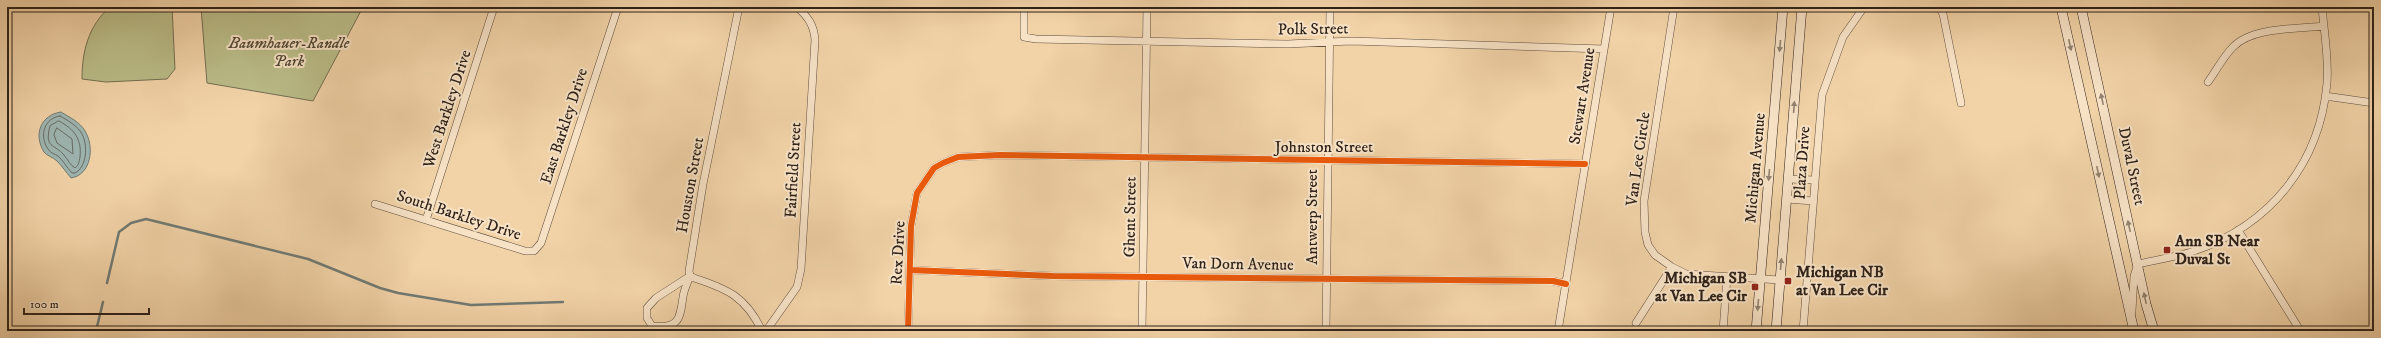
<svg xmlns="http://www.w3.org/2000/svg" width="2381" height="338" font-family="'IM FELL DW Pica',serif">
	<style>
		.green { fill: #babc88; stroke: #746f50 }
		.water { fill: #9eb6b2; stroke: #717b75 }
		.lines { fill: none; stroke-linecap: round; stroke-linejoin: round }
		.shore { stroke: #666c66; stroke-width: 1 }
		.stream { stroke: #717b75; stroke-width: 2.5 }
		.street-casing { stroke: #5f4e3d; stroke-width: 8 }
		.secondary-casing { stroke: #2e2219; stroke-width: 10 }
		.street { stroke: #f7e2c6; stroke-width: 7 }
		.secondary { stroke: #f7e2c6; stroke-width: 9 }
		.cycleway-casing { stroke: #f7e2c6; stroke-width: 8 }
		.cycleway { stroke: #e8590c; stroke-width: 6 }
		.oneway { fill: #928270 }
		.poi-dot { fill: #8f2418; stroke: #f7e2c6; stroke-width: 1.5 }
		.labels { text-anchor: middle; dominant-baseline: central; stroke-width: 4; stroke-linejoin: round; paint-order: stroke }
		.street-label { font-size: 16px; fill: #2e2219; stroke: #f7e2c6 }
		.park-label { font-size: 16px; font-style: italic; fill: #514835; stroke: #f7e2c6 }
		.poi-label { font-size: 16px; font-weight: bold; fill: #2e2219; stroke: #f7e2c6; text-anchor: start }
	</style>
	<rect width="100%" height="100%" fill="#f2d3a8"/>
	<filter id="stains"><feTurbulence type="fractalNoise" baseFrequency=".005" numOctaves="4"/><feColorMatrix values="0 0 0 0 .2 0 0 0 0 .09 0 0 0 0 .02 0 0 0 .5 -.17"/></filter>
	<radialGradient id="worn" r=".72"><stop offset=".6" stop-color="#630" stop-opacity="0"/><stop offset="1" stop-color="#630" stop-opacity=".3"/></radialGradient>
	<path class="green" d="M110,7h62l3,62 -8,10 -61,3 -24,-3c0,-27 6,-53 28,-72z
		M201,7h162l-50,94 -106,-18z"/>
	<path class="water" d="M61,112c8,5 19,10 24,19 10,16 6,44 -14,47 -5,-6 -9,-12 -14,-17 -4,-4 -10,-5 -13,-9 -11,-18 -3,-37 17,-40z"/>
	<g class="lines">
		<path class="shore" d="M60,116c7,4 18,10 22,18 6,11 5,33 -7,39h-3c-5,-5 -9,-13 -14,-17 -3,-2 -8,-3 -10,-7 -9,-13 -4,-31 12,-33z
			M59,121c15,8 23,18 21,36 -1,5 -1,8 -5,11 -5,-3 -7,-8 -11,-13 -10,-12 -20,-6 -14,-29z
			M57,128l15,11 1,15 -16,-11 -3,-8z"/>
		<path class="stream" d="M107,283l12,-51 12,-9 15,-4 162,40 72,29 18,5 73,12 92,-3
			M96,331l7,-29"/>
		<defs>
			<path id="street" d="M739,7l-36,177 -14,87 1,5 4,2c34,11 52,19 68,53
				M1024,7v30l12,2 252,5 63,-3 253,8
				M1674,7l-30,194 1,31 3,13 7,10 17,12 14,7 94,6
				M1939,7l4,7 18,89
				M2208,82c8,-11 15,-25 25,-35 19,-20 64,-18 91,-21
				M2325,96l49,7
				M1789,179l25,1
				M1787,199l26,2
				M375,204l150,47h9l7,-8 77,-236
				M426,220l68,-213
				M2238,230l60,97
				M910,270l143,6 500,5 13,3
				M690,276c-2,6 -6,13 -7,21 -3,22 -4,32 -31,29l-5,-8v-10l9,-10z
				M2132,311l2,-35 4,-12c18,-4 38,-7 56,-13 76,-26 126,-87 133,-168 2,-25 -3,-52 -5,-76
				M1636,323l36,-56
				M766,331l31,-44 4,-18 14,-229c-1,-15 -7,-23 -18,-33
				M908,331l3,-105 6,-33 17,-25 9,-5 15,-6 42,-2 585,9
				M1142,331l5,-324
				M1326,331l4,-324
				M1558,331l53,-324
				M1723,331l4,-54
				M1803,331l19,-236 21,-58 21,-30"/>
			<path id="secondary" d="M2061,7l73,324
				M2081,7l65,297 8,27
				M1756,331l27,-324
				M1776,331l26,-324"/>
		</defs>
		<use href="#street" class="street-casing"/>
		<use href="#secondary" class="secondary-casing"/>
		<use href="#street" class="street"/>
		<use href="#secondary" class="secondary"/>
		<defs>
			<path id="cycleway" d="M910,270l143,6 500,5 13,3
				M908,331l3,-105 6,-33 17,-25 9,-5 15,-6 42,-2 585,9"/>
		</defs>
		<use href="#cycleway" class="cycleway-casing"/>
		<use href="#cycleway" class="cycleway"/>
	</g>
	<defs><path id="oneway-solid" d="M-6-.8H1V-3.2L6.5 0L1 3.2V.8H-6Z"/></defs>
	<g class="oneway">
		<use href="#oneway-solid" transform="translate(2070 45) rotate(78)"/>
		<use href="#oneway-solid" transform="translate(1780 46) rotate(95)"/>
		<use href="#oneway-solid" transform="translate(2102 99) rotate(-102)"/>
		<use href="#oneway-solid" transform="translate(1794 107) rotate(-86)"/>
		<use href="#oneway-solid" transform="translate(2098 172) rotate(78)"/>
		<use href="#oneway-solid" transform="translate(1769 175) rotate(95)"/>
		<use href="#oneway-solid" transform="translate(2129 226) rotate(-102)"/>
		<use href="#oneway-solid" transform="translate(1781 264) rotate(-85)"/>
		<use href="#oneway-solid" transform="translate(2145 298) rotate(-102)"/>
		<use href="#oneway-solid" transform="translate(1758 305) rotate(95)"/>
	</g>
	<g class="poi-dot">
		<rect x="2163" y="246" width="8" height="8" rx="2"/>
		<rect x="1784" y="277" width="8" height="8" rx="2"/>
		<rect x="1751" y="283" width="8" height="8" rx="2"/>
	</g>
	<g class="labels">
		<g class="street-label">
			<text transform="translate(1313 29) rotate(-1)">Polk Street</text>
			<text transform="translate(1582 96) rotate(-81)">Stewart Avenue</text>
			<text transform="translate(447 109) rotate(-72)">West Barkley Drive</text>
			<text transform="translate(564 126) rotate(-72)">East Barkley Drive</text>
			<text x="1324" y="147">Johnston Street</text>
			<text transform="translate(1638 159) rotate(-82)">Van Lee Circle</text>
			<text transform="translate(1802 163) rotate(-86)">Plaza Drive</text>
			<text transform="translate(2132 166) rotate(78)">Duval Street</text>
			<text transform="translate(1755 168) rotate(-85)">Michigan Avenue</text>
			<text transform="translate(793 170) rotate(-87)">Fairfield Street</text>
			<text transform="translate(690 185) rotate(-80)">Houston Street</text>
			<text transform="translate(459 215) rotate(18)">South Barkley Drive</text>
			<text transform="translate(1130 217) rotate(-89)">Ghent Street</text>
			<text transform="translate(1312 217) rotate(-90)">Antwerp Street</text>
			<text transform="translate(898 253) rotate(-87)">Rex Drive</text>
			<text transform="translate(1238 264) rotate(1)">Van Dorn Avenue</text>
		</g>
		<g class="park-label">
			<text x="289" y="43">Baumhauer-Randle<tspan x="289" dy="18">Park</tspan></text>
		</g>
		<g class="poi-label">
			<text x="2175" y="241">Ann SB Near<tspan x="2175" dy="18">Duval St</tspan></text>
			<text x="1796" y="272">Michigan NB<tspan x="1796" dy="18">at Van Lee Cir</tspan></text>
			<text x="1747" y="278" text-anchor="end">Michigan SB<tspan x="1747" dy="18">at Van Lee Cir</tspan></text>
		</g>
	</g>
	<rect width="2381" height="338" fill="none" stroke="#f2d3a8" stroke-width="24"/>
	<rect x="8" y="8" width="2365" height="322" fill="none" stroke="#2e2219" stroke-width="2"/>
	<rect x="12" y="12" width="2357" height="314" fill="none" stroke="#2e2219"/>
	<path d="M24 308v6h125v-6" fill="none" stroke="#2e2219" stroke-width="2"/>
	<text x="30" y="308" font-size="12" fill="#2e2219" stroke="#f7e2c6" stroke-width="3" paint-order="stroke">100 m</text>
	<rect width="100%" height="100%" filter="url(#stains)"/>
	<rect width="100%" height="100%" fill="url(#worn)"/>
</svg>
